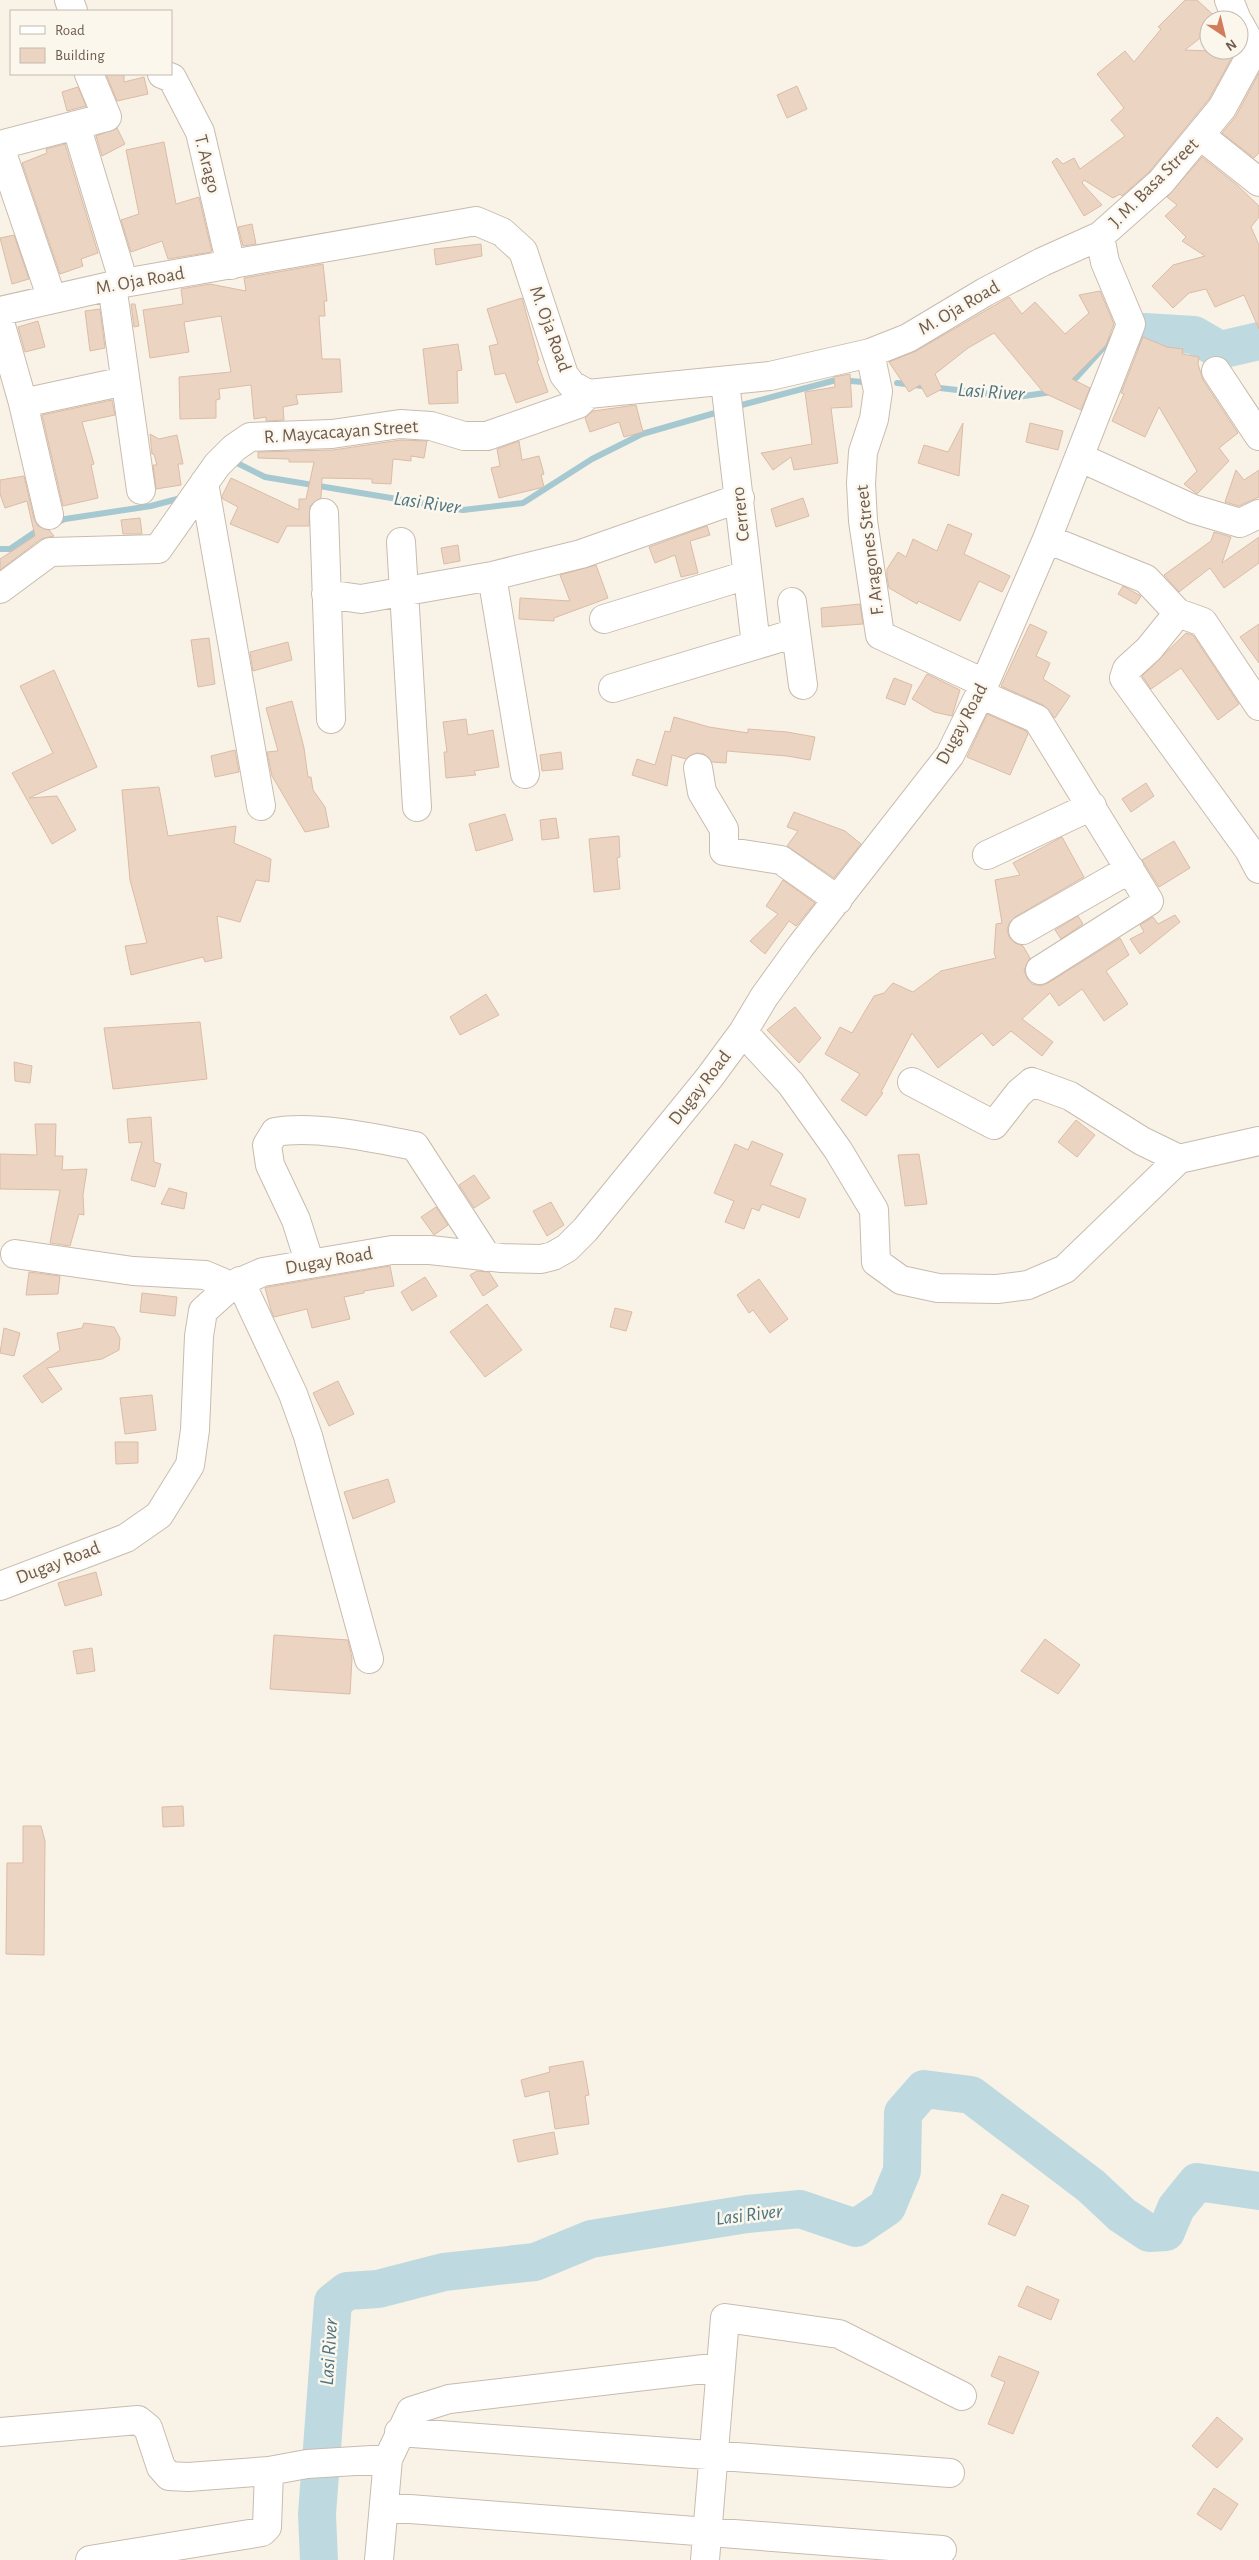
<svg xmlns="http://www.w3.org/2000/svg" width="1259" height="2560" font-family="'Alegreya Sans',sans-serif">
	<style>
		.lines { fill: none; stroke-linecap: round; stroke-linejoin: round }
		.stream { stroke: #a6c8d1; stroke-width: 6 }
		.river { stroke: #bedae0; stroke-width: 38 }
		.building { fill: #ebd4c2; stroke: #dbbca5 }
		.minor-casing { stroke: #c9bbae; stroke-width: 30 }
		.minor { stroke: #fff; stroke-width: 28 }
		.labels { text-anchor: middle; dominant-baseline: central; stroke-width: 5; stroke-linejoin: round; paint-order: stroke }
		.street-label { font-size: 19px; fill: #6f5c4f; stroke: #fcf7ed }
		.water-label { font-size: 20px; font-style: italic; fill: #4c7480; stroke: #fcf7ed }
	</style>
	<rect width="100%" height="100%" fill="#f9f3e7"/>
	<g class="lines">
		<path class="stream" d="M897,383l120,14 35,-5
			M1067,383l9,-5 38,-42
			M734,407l102,-27 28,2
			M231,460l34,17 198,33 60,-7 69,-44 50,-25 80,-23
			M0,549h10l28,-19 27,-11 86,-13 30,-8"/>
		<path class="river" d="M1145,332l49,3 26,15 39,-9
			M319,2560l-2,-46 16,-212 14,-11 31,-2 66,-17 91,-10 56,-23 156,-25 53,-5 56,19 31,-21 15,-36 1,-58 21,-24 47,6 120,91 31,29 27,18 17,-1 10,-24 21,-26 62,9"/>
	</g>
	<path class="building" d="M1185,0h12l22,20h-10v11l-24,19 50,2 -26,47 -59,72 -28,25 -2,-2 -7,4 -29,-18 -2,3 20,22 -18,11 -32,-54 5,-4 6,6 11,-6 6,11 45,-33 -14,-16 13,-12 -27,-34 28,-23 9,11 27,-33 -3,-2z
		M1259,73v80l-5,5 -32,-25 14,-17z
		M106,74h18v8l20,-5 4,17 -31,7z
		M797,86l10,23 -20,9 -10,-23z
		M78,87l8,19 -19,5 -5,-19z
		M117,128l8,16 -23,12 -6,-20z
		M164,142l12,62 23,-7 13,55 -44,7 -6,-18 -31,11 -10,-32 18,-6 -13,-64z
		M65,144l33,109 -17,6 2,7 -23,8 -38,-111 25,-10 -1,-4z
		M1202,157l35,28 22,21v11l-8,10 8,18v84l-15,-34 -29,12 -9,-18 -17,4 -16,15 -21,-22 21,-21 32,-9 -23,-15 4,-4 -21,-21 12,-11 -10,-8z
		M252,224l4,20 -13,2 -5,-19z
		M14,235l15,44 -17,5 -12,-46z
		M481,244l1,12 -46,9 -2,-16z
		M323,264l4,37h-3l1,15h-6l3,43h18l2,33 -46,3 2,9 -15,3 1,13 -18,1v-4l-12,2 -3,-34 -32,4 1,10 -4,1v18l-36,1 -1,-42 52,-5 -10,-56 -37,6 5,30 -39,6 -7,-48 40,-6 -2,-15 29,-5 36,7 -2,-13z
		M1100,291l14,33 -8,21 -34,34 18,9 -9,22 -37,-17 -50,-60 -26,15 -33,26 7,15 -15,8 -7,-12 -11,7 -20,-30 27,-11 93,-54 13,17 13,-12 30,32 24,-21 -10,-18z
		M522,298l17,62 -2,1 11,31 -32,11 -11,-30 -10,2 -6,-29 9,-2 -11,-35z
		M131,304h4l4,22 -5,1z
		M100,309l5,39 -15,3 -5,-40z
		M38,321l7,26 -20,5 -7,-25z
		M1143,337l24,10 16,2 -1,5 17,3 -1,7 5,16 35,53 -19,15 10,13 -32,33 -13,-10 13,-13 -38,-64 -14,30 -33,-16 12,-27 -3,-1z
		M458,344l4,26 -5,1 1,32 -29,1 -6,-55z
		M850,374l2,33 -21,1 7,55 -44,7 -3,-13 -18,13 -12,-17 51,-9 -7,-52 30,-5 -1,-10z
		M112,400l3,15 -33,7 12,42 -3,1 7,33 -35,8 -21,-91z
		M636,405l7,27 -19,5 -5,-15 -29,10 -5,-14 8,-7z
		M963,423l-4,53 -41,-13 6,-18 24,7z
		M1030,423l33,8 -5,19 -32,-8z
		M150,434l9,5 18,-4 6,29h-5l3,21 -25,4 -3,-24h4l-3,-11h-2z
		M401,440l26,1 -3,17 -13,-2v5l-18,-2 -2,25 -19,-1v-4l-50,-1 -1,20 -11,8 -1,20h-22l-9,17 -48,-19 8,-17 -15,-8 -1,-3 9,-18 68,32v-11h7l8,-37h-25v-3l-31,-1v-6l75,-2z
		M519,441l3,19 17,-4 5,18 -3,1 3,12 -45,11 -8,-30 9,-2 -3,-17z
		M1236,470l8,10 15,-10v27l-20,9 -14,-4z
		M24,476l10,43 4,7 11,4 5,6 -13,3 -41,31v-11l35,-23 -8,-35 -22,7 -5,-14v-14z
		M803,498l6,18 -33,11 -5,-18z
		M140,518l2,16h-19l-2,-14z
		M948,524l24,10 -8,20 46,22 -8,16 -23,-11 -19,40 -42,-20 -1,3 -28,-16 -2,-11v-8l11,-17 8,5 7,-18 24,12z
		M707,526l3,9 -20,6 8,32 -17,4 -6,-22 -20,8 -6,-16z
		M1214,532l17,5 -9,26 37,-26v26l-35,25 -14,-20 -31,24 -15,-17 47,-34z
		M458,545l2,16 -16,3 -3,-16z
		M596,565l12,33 -54,20v3l-35,-2 1,-21 50,3 -10,-26z
		M1123,586l18,10 -5,8 -18,-10z
		M860,604l3,20 -41,3 -1,-19z
		M1030,624l17,8 -11,24 14,7 -7,16 27,17 -15,22 -12,-13 -42,-19z
		M1259,624v39l-19,-26z
		M1186,633l7,2 46,69 -21,16 -37,-52 -30,21 -9,-13z
		M209,638l6,46 -17,3 -7,-47z
		M288,642l4,18 -39,11 -3,-19z
		M54,670l43,97 -68,31 28,-2 19,34 -24,14 -40,-71 41,-20 -33,-67z
		M927,674l33,16 -8,26 -18,-4 -22,-13z
		M894,678l18,7 -7,20 -19,-7z
		M292,701l12,47 4,29h3l2,13 12,17 4,20 -24,5 -33,-56 -5,-24 11,-1 -12,-43z
		M987,714l39,17 2,3 -18,41 -43,-18z
		M674,717l35,10 39,6v-4l39,3 28,5 -5,23 -23,-4 -60,-5 -1,12 -14,-1 -8,-8 -8,-1 -10,6 -14,-4 -5,31 -35,-11 5,-16 18,6 10,-34 5,1z
		M466,719l2,16 25,-5 6,37 -25,4 2,4 -30,3 -2,-26h3l-4,-30z
		M235,750l4,22 -24,5 -4,-21z
		M561,752l2,17 -21,2 -2,-16z
		M1146,783l8,13 -23,16 -9,-13z
		M159,787l9,49 68,-10 -2,17 37,16 -2,23 -13,-2 -16,42 -23,-6 5,42 -17,4 -2,-5 -72,18 -6,-29 22,-3 -17,-63 -8,-90z
		M794,812l51,19 16,13 -27,34 -47,-32 11,-15 -11,-4z
		M505,814l8,26 -37,11 -7,-27z
		M556,818l3,20 -17,2 -2,-20z
		M619,836l1,21 -3,1 3,31 -26,3 -5,-53z
		M1062,837l22,40 -69,40 -5,5 -3,7 2,8 6,6 8,3 7,12 -6,12 3,8 5,6 8,2 8,-3 72,-45 9,17 -23,16 22,33 -24,17 -22,-32 -23,17 -9,-13 -28,26 31,23 -11,14 -31,-25 -18,15 -11,-13 -44,35 -26,-35 -31,59 2,1 -17,23 -25,-16 19,-26 -35,-20 15,-27 12,6 22,-37 10,-3 9,-10 20,9 28,-21 55,-13 -2,-5 2,-29 6,-1 -7,-43 25,-5 -7,-12z
		M1174,841l16,27 -31,19 -17,-27z
		M783,880l32,23 -19,23 -7,-5 -24,33 -15,-13 28,-27 -12,-8z
		M1175,915l5,7 -40,32 -10,-15 14,-7 -4,-7 13,-8 5,7z
		M1078,916l5,8 -22,15 -6,-9z
		M486,994l13,21 -39,20 -10,-18z
		M795,1007l26,31 -22,25 -32,-33z
		M200,1022l7,57 -94,10 -9,-61z
		M14,1062l18,4 -2,17 -15,-2z
		M151,1117l3,45 7,2 -6,23 -24,-7 11,-38 -13,1 -2,-24z
		M1076,1120l19,15 -18,22 -19,-15z
		M35,1124h21l-1,32h8l-1,14 25,-1 -4,26 1,20 -5,-1 -9,32 -20,-3 10,-53 -60,-1v-35l37,1z
		M752,1141l31,13 -13,31 36,14 -7,19 -37,-14 -3,7 -7,-3 -8,21 -19,-7 9,-21 -20,-8 21,-49 13,6z
		M919,1154l8,50 -22,2 -7,-51z
		M474,1175l16,23 -16,10 -15,-23z
		M169,1188l18,5 -3,16 -23,-5z
		M551,1202l13,23 -17,11 -14,-25z
		M436,1207l12,18 -14,10 -13,-18z
		M390,1266l4,20 -30,5v2l-20,4 6,22 -38,9 -5,-19 -33,8 -3,-7 -6,-22 3,-1z
		M477,1271l12,1 9,14 -15,10 -13,-21z
		M29,1272l31,4 -2,18 -32,1z
		M425,1277l12,19 -25,15 -11,-19z
		M759,1279l29,40 -18,14 -17,-23 -4,3 -12,-18z
		M142,1293l35,4 -2,19 -35,-4z
		M487,1304l35,46 -37,27 -35,-45z
		M615,1308l17,4 -6,19 -16,-4z
		M84,1323l30,4 6,11 -1,12 -17,9 -55,9 15,21 -20,14 -19,-27 37,-26 -3,-17 25,-5z
		M4,1328l16,5 -6,23 -14,-3z
		M338,1381l16,33 -25,12 -16,-33z
		M152,1395l4,35 -31,4 -5,-36z
		M115,1442h23v21l-22,1z
		M388,1479l7,23 -42,17 -9,-27z
		M96,1572l6,23 -37,11 -7,-23z
		M274,1635l74,5 4,18 -2,36 -80,-5z
		M1045,1639l35,26 -22,29 -37,-23z
		M92,1648l3,23 -18,3 -4,-23z
		M183,1806l1,20 -21,1 -1,-20z
		M23,1826h18l4,15 -1,114 -38,-1 1,-91h16z
		M583,2061l6,34 -4,1 4,28 -34,5 -6,-38 -24,6 -4,-17 29,-8 -1,-5z
		M554,2132l4,22 -40,8 -5,-22z
		M1002,2194l27,12 -14,30 -27,-12z
		M1027,2286l32,14 -8,20 -33,-14z
		M999,2356l40,16 -26,62 -25,-10 17,-42 -14,-6z
		M1217,2417l26,22 -26,29 -25,-22z
		M1214,2488l24,16 -17,26 -24,-16z"/>
	<g class="lines">
		<defs>
			<path id="minor" d="M69,0l4,11
				M1229,0l8,20
				M162,74l10,4 28,54 31,133
				M76,125l48,158
				M1201,136l58,46
				M0,145l107,-28 -18,-43
				M0,147l52,152
				M112,285l29,205
				M0,311l124,-28 352,-62 26,11 21,19 41,124 8,10 16,9 182,-18 100,-23 38,-15 77,-46 57,-30 58,-26 61,-54 61,-74 29,-53 -1,-12 -11,-20
				M0,322l23,81 26,112
				M870,353l8,38 -4,28 -11,33 -2,31 2,38 17,114 104,48
				M1216,371l43,65
				M725,382l31,263
				M23,403l102,-22
				M1079,457l114,52 47,14 19,-9
				M204,483l57,323
				M324,513l7,206
				M1047,539l99,40 32,34 25,9 56,84
				M401,542l16,265
				M492,576l33,198
				M0,589l50,-37 108,-3 59,-84 17,-17 16,-11 82,-3 68,-10 31,2 33,10h23l91,-32 10,-10
				M326,594l35,5 131,-23 89,-22 159,-56
				M792,602l11,83
				M1178,613l-29,36 -22,20 -3,9 125,172 10,19
				M604,619l143,-44
				M613,688l183,-55
				M980,694l57,25 112,182 -109,69
				M698,768l4,24 22,37v22l57,9 57,40
				M987,855l105,-49
				M1023,930l107,-61
				M743,1032l48,52 47,66 36,60 2,52 25,18 37,8 59,1 31,-4 37,-16 114,-110 80,-18
				M912,1082l82,43 25,-32 13,-11 38,14 72,45 37,18
				M15,1254l118,17 72,4 26,11
				M310,1264l-14,-44 -26,-55 -3,-20 8,-13c40,-7 99,6 140,14l72,111
				M240,1281l53,113 15,42 61,223
				M0,1586l126,-48 33,-23 31,-50 5,-35 4,-94 4,-25 28,-25 32,-14 129,-22h38l72,8 39,1 12,-3 14,-8 18,-18 124,-152 34,-46 21,-35 36,-50 150,-192 30,-61 67,-155 81,-207 3,-8 -26,-62 -5,-26
				M0,2432l138,-12 10,8 13,39 8,9 19,1 81,-6 38,-7 81,-5
				M399,2432l551,41
				M384,2507l558,43
				M90,2560l172,-28 5,-5 2,-56
				M379,2560l9,-101 23,-48 38,-12 272,-32
				M705,2560l20,-242 114,16 123,62"/>
		</defs>
		<use href="#minor" class="minor-casing"/>
		<use href="#minor" class="minor"/>
	</g>
	<g class="labels">
		<g class="street-label">
			<text transform="translate(207 164) rotate(76)">T. Arago</text>
			<text transform="translate(1154 183) rotate(-45)">J. M. Basa Street</text>
			<text transform="translate(140 281) rotate(-10)">M. Oja Road</text>
			<text transform="translate(959 308) rotate(-30)">M. Oja Road</text>
			<text transform="translate(550 329) rotate(70)">M. Oja Road</text>
			<text transform="translate(341 432) rotate(-4)">R. Maycacayan Street</text>
			<text transform="translate(741 514) rotate(-96)">Cerrero</text>
			<text transform="translate(870 550) rotate(-97)">F. Aragones Street</text>
			<text transform="translate(962 724) rotate(-62)">Dugay Road</text>
			<text transform="translate(700 1088) rotate(-52)">Dugay Road</text>
			<text transform="translate(329 1261) rotate(-10)">Dugay Road</text>
			<text transform="translate(58 1563) rotate(-21)">Dugay Road</text>
		</g>
		<g class="water-label">
			<text transform="translate(991 392) rotate(4)">Lasi River</text>
			<text transform="translate(427 503) rotate(8)">Lasi River</text>
			<text transform="translate(749 2215) rotate(-7)">Lasi River</text>
			<text transform="translate(329 2352) rotate(-86)">Lasi River</text>
		</g>
	</g>
	<rect x="10" y="10" width="162" height="65" fill="#fcf7ed" stroke="#c4b9ae"/>
	<rect x="20" y="26" width="25" height="8" fill="#ffffff" stroke="#c4b9ae"/>
	<text x="55" y="35" font-size="15" fill="#6f5c4f">Road</text>
	<rect x="20" y="48" width="25" height="15" fill="#ebd4c2" stroke="#c4b9ae"/>
	<text x="55" y="60" font-size="15" fill="#6f5c4f">Building</text>
	<g transform="translate(1224 35) rotate(145)"><circle r="24" fill="#fcf7ed" stroke="#c4b9ae"/>
	<path d="M0-4L9 19L0 12L-9 19Z" fill="#d37c5c"/>
	<text y="-8" font-size="14" font-weight="bold" text-anchor="middle" fill="#6f5c4f">N</text>
	</g>
</svg>
